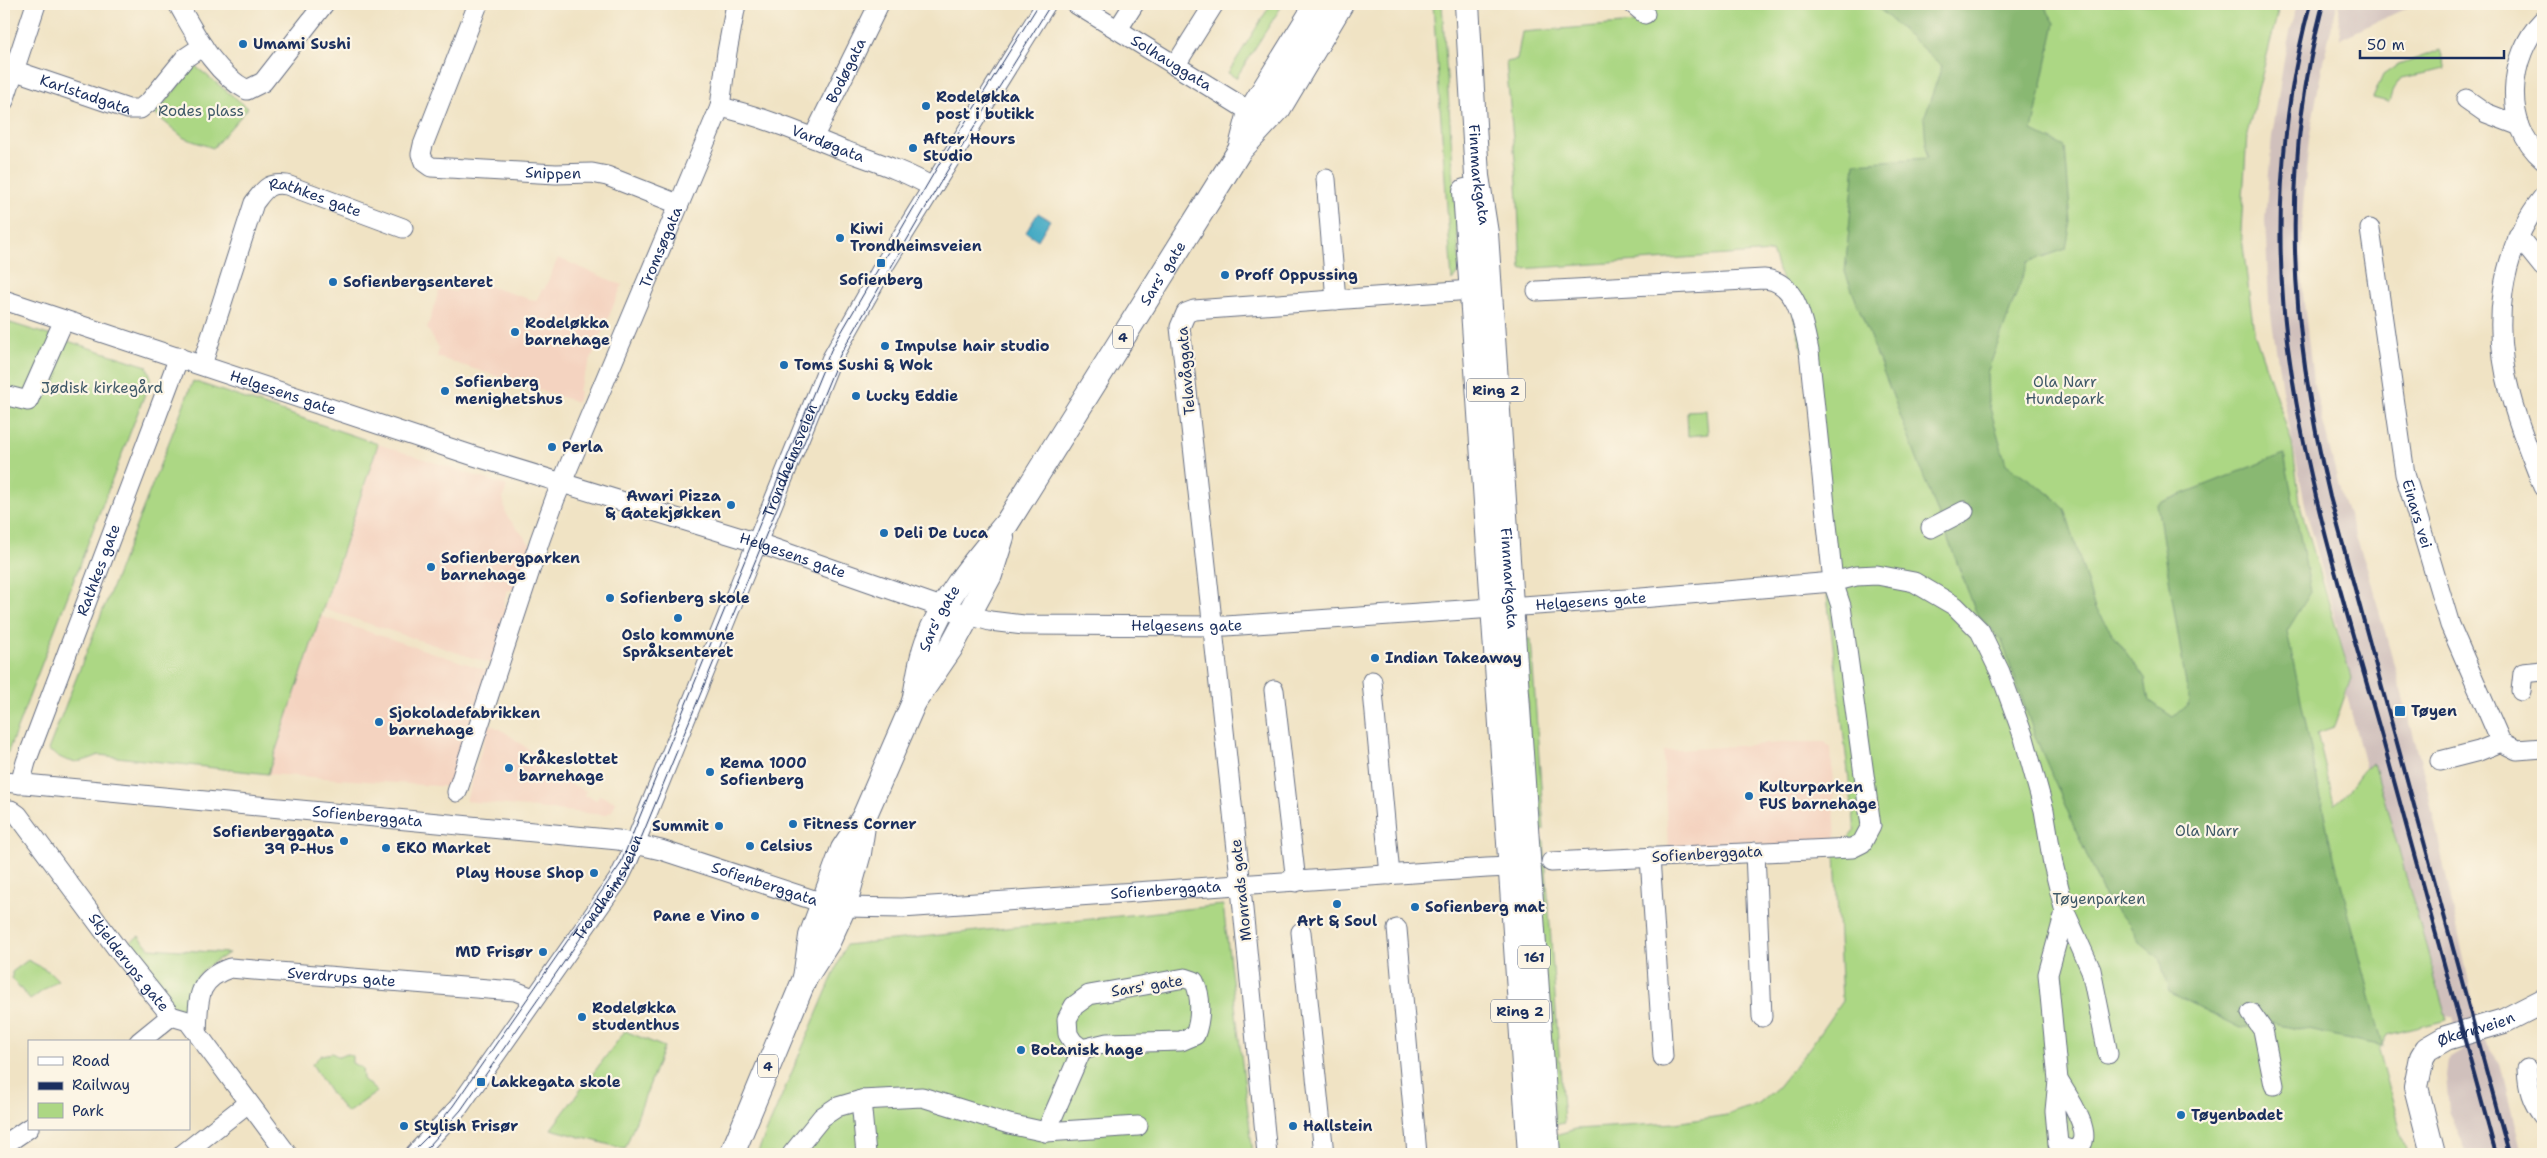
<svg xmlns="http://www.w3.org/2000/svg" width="2547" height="1158" font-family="'Shantell Sans',sans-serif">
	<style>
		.built { fill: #f4d3c0 }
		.industrial { fill: #d0c0bc }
		.green { fill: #acd784; stroke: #648371 }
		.forest { fill: #89b872; stroke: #527468 }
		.water { fill: #44aac4; stroke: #306c91 }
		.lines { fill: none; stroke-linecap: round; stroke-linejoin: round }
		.minor-casing { stroke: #666e82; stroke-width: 21 }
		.major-casing { stroke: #666e82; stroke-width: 26 }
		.minor { stroke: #fff; stroke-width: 19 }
		.major { stroke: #fff; stroke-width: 24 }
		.tram { stroke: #1b2f5e; stroke-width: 1 }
		.rail { stroke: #1b2f5e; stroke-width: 4 }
		.poi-dot { fill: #1f6fb2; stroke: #fcf5e5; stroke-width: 2 }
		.labels { text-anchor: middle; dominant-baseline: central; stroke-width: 4.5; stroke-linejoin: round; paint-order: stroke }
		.shield { fill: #fcf5e5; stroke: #5e6a86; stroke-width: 1 }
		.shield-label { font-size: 14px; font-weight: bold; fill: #1b2f5e }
		.poi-label { font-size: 15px; font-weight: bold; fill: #1b2f5e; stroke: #fcf5e5; text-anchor: start }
		.street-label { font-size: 15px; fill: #1b2f5e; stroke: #fcf5e5 }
		.park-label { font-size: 15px; fill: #3f5968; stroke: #fcf5e5 }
	</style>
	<rect width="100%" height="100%" fill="#fcf5e5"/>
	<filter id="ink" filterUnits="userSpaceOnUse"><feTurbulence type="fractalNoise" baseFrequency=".02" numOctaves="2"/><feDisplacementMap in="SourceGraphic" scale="10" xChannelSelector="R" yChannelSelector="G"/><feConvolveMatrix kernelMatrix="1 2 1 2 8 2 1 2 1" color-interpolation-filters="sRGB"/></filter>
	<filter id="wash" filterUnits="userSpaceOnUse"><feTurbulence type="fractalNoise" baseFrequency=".0096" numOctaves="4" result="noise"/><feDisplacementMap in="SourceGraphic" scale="20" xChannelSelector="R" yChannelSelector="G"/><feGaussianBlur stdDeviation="1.12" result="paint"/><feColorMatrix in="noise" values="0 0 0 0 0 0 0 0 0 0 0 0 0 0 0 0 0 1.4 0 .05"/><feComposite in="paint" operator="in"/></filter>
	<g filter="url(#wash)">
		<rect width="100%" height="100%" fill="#f0e3c4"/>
		<path class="built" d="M558,258l64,27 -44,105 2,2 -3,10 -140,-45 2,-9 -12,-20 13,-40 16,4 5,-14 75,23 6,-12 2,1z
			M378,444l129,42 -4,11 3,18 25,30 -14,43 -10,3 -4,15 6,7 -17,51 -168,-55z
			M320,616l169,55 -37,116 -184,-13z
			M489,724l16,8 39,29 -2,10 44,20 -2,4 13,5 2,-5 17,7 -4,9 -7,4 -139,-14z
			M1796,742h29l6,6 5,96 -75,2 -5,-5 -88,6 -5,-96z"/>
		<path class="industrial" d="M2297,4h40l-14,58 -14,77 -7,78 1,78 10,86 29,117 25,69 58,210 50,234 12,35 13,17 22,91h-55l-18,-43 -3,-36 2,-15 15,-9 -10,-33 -26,-10 -81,-316 5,-14 -45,-169 -24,-119 -13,-89 -4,-81 7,-84 13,-83z
			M2339,4h76l-75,35z"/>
		<path class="green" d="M1271,4h12l-47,74 -8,-5z
			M1433,4h9l18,266 -8,11z
			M1771,4h509l-33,130 -6,96 13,102 38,111 9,66 50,169 -17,49 -17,6 17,71c18,-10 25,-37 40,-41l73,257 -60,15 -8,15 28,104h-850l-2,-19 21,-6 99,-6 52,-8 32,-12 18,-15 33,-41 32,-46 -7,-147 20,-24 -33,-276 -13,-178 -19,-73 -18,-51 -251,17 -4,-87 -11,-120 11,-2 5,-28 113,-9 8,-16z
			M2440,50l6,19 -45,9 -8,11 -4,13 -16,-4 10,-23 13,-9z
			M195,66l53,42 -35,40 -29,-10 -29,-24z
			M4,321l143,45 4,12 -143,374 -4,2z
			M193,381l185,63 -110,330 -169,-19c-23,10 -30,9 -51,-5z
			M1706,410l2,24 -20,2 -1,-25z
			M1523,639h8l13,191 -8,1z
			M1536,841h8l20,282 -9,2z
			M1223,905l30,249h-496l89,-209z
			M139,936l10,12 80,5c-37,21 -37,27 -41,68l-70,-71z
			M28,960l22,12 8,8 -28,20 -18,-22v-6z
			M625,1031l39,16 -39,102 -74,-20z
			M332,1053l7,4 7,-3 6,2v7l10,5 1,11 14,13 -30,21 -18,-22 -17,-27 9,-9z"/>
		<path class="forest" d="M1874,4h169l12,19 -23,108 33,16 6,75 -5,27 -38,13 -41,111 1,28 18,63 44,30 15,15 30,100 50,70 4,22 24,16 16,-14 -32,-199 127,-50 27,138 -24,39 41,202 55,213 -109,-23 -33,5 -72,-36 -9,-33 -21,-17 -10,-19 -22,-21 -72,-166 -33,-95 -26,-29 -131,-340 10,-109 72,-5 -3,-40 18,-52z"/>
		<path class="water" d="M1038,213l12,7 -12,20 -12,-8z"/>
	</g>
	<g filter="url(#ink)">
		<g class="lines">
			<defs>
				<g id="minor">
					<path d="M178,4c18,31 36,69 69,86l16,-8 61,-78"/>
					<path id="s1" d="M478,4l-55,141 -2,9 3,8 7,5 125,7 36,-1 15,3 71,28"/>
					<path id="s2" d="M1076,4l186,115"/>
					<path d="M1633,4l12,10"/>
					<path d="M2543,20c-35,35 -41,106 0,139"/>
					<path d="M1118,29l16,-25"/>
					<path d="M1175,66l39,-62"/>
					<path id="s3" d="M4,67l124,42h12l10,-8 35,-43 18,-12"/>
					<path d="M2466,99l20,14 34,13"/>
					<path d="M4,101l32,-97"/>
					<path id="s4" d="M720,107c42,9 83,27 123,43 30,11 62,21 89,37"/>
					<path id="s5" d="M813,138l66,-134"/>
					<path d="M1326,179l10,121"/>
					<path d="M2543,197c-45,57 -51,131 -32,200 8,31 21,60 32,90"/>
					<path id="s6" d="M2370,229l35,245 45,151 51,117 16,8 26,-2"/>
					<path d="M2518,236l25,31"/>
					<path d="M1537,291l227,-12c34,2 39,45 45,72l24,231 8,24 30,220 -9,17 -10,5 -301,14"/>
					<path id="s7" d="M4,300l470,156 287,88 183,64 46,13 34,4 202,1 415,-28 192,-16 23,-6 21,-1 37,7 41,24 25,25 20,41 24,66 20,72 9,54 12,48 26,58 17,84"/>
					<path id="s8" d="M202,365l52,-162c11,-14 14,-21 33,-18l116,43"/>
					<path d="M4,395l24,6 36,-81"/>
					<path d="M1931,528l33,-17"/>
					<path d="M1372,681l18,194"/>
					<path d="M1274,690l22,192"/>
					<path d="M2521,691l2,-18 20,-2"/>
					<path d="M2440,761l39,-10 22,-9"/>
					<path id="s9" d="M4,782l614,58 43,10 162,53 21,4 58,1 585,-40 22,-1 13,5"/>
					<path id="s10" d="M20,784l6,-22 153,-405"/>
					<path id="s11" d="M457,792l83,-252 15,-41 165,-392 7,-55 9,-48"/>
					<path id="s12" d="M4,810h7l7,5 100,135 53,66 17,5 99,133"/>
					<path d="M1755,852l7,165"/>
					<path d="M1650,857l13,200"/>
					<path d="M1397,929l20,225"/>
					<path d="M1301,932l23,222"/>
					<path d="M1185,978l9,3c8,15 7,38 1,54l-14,6 -74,2 -25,6 -9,-7 -5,-8 -1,-15 7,-13 15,-11z"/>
					<path d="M2251,1013l12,17 11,55"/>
					<path id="s13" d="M197,1032c2,-32 -2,-52 33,-64l258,21 27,2 18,7"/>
					<path d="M139,1042l32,-26"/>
					<path d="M2527,1069c1,19 4,32 16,47"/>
					<path d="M2058,1080c7,12 41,59 18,69 -7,2 -13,-1 -18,-5l-3,-33 3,-31 -10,-106 17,-62"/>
					<path d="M861,1100l5,54"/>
					<path d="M1046,1132l36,-83"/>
					<path d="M4,1145l25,-17"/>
					<path d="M183,1154l65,-51"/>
					<path id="s14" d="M415,1154l43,-46 160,-228 11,-22 202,-498 54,-96 161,-260"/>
					<path d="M792,1154l30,-37 15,-10 24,-7 61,-3 87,27 37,8 92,-6"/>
					<path d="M1267,1154l-28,-286 -59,-541 6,-14 8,-3 277,-20"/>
				</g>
				<g id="major">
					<path id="s15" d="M1467,4l10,172 9,57 62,921"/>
					<path d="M1241,147l9,-35 67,-108"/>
					<path d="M1465,191l65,963"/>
					<path id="s16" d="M914,702c4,-20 6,-41 13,-60 16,-45 50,-83 80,-119l233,-373 39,-42 62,-104"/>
					<path d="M805,978l6,-42 32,-87 21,-32 50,-115 36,-53 40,-74 12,-38"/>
					<path d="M732,1154l73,-176 23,-36 16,-35 15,-54 4,-27"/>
					<path id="s17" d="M2433,1154l-17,-67 6,-30 5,-8 19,-11 58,-17 39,-20"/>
				</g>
			</defs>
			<use href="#minor" class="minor-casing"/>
			<use href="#major" class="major-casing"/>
			<use href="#minor" class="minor"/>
			<use href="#major" class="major"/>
			<path class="tram" d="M410,1154l21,-21 22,-27 167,-241 211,-515 107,-184 101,-162
				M422,1154l39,-44 167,-240 212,-515 107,-184 104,-167"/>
			<path class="rail" d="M2310,4c-31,117 -38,244 -19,365 18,124 57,247 91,368 38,139 76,278 114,417
				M2323,4c-44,168 -33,326 7,493l179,657"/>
		</g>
	</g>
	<g class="poi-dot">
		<circle cx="243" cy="44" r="5"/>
		<circle cx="926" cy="106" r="5"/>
		<circle cx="913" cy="148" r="5"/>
		<circle cx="840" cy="238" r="5"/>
		<rect x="876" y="258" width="10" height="10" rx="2.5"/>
		<circle cx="1225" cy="275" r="5"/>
		<circle cx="333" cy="282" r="5"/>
		<circle cx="515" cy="332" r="5"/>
		<circle cx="885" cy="346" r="5"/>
		<circle cx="784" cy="365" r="5"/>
		<circle cx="445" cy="391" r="5"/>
		<circle cx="856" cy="396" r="5"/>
		<circle cx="552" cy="447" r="5"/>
		<circle cx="731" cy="505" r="5"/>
		<circle cx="884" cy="533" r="5"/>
		<circle cx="431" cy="567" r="5"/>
		<circle cx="610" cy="598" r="5"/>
		<circle cx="678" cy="618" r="5"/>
		<circle cx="1375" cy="658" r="5"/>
		<rect x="2394" y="705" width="12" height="12" rx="2.5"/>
		<circle cx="379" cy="722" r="5"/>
		<circle cx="509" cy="768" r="5"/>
		<circle cx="710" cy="772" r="5"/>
		<circle cx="1749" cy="796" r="5"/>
		<circle cx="793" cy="824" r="5"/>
		<circle cx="719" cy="826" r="5"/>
		<circle cx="344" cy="841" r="5"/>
		<circle cx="750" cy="846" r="5"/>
		<circle cx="386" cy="848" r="5"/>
		<circle cx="594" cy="873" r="5"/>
		<circle cx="1337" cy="904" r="5"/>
		<circle cx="1415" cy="907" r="5"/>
		<circle cx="755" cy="916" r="5"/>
		<circle cx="543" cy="952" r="5"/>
		<circle cx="582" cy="1017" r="5"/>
		<circle cx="1021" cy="1050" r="5"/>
		<rect x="476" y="1077" width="10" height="10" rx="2.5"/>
		<circle cx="2181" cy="1115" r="5"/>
		<circle cx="404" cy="1126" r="5"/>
		<circle cx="1293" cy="1126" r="5"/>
	</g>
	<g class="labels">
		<g class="shield">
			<rect x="1113" y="325.5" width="20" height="23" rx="4"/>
			<rect x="1467" y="378.5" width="58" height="23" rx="4"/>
			<rect x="1518" y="945.5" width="32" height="23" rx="4"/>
			<rect x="1491" y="999.5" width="58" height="23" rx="4"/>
			<rect x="758" y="1054.5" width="20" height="23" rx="4"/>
		</g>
		<g class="shield-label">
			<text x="1123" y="337">4</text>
			<text x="1496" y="390">Ring 2</text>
			<text x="1534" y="957">161</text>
			<text x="1520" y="1011">Ring 2</text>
			<text x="768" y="1066">4</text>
		</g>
		<g class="poi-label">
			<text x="253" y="44">Umami Sushi</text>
			<text x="936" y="97">Rodeløkka<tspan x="936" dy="17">post i butikk</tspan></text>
			<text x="923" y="139">After Hours<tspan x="923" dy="17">Studio</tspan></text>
			<text x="850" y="229">Kiwi<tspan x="850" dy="17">Trondheimsveien</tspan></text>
			<text x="1235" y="275">Proff Oppussing</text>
			<text x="881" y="280" text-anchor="middle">Sofienberg</text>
			<text x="343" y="282">Sofienbergsenteret</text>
			<text x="525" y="323">Rodeløkka<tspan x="525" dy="17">barnehage</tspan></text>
			<text x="895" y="346">Impulse hair studio</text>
			<text x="794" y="365">Toms Sushi &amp; Wok</text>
			<text x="455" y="382">Sofienberg<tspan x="455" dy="17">menighetshus</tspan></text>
			<text x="866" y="396">Lucky Eddie</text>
			<text x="562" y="447">Perla</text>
			<text x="721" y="496" text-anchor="end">Awari Pizza<tspan x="721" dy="17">&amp; Gatekjøkken</tspan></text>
			<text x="894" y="533">Deli De Luca</text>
			<text x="441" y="558">Sofienbergparken<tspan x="441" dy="17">barnehage</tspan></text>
			<text x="620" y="598">Sofienberg skole</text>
			<text x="678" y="635" text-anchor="middle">Oslo kommune<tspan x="678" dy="17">Språksenteret</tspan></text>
			<text x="1385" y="658">Indian Takeaway</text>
			<text x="2411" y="711">Tøyen</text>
			<text x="389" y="713">Sjokoladefabrikken<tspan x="389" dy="17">barnehage</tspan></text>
			<text x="519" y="759">Kråkeslottet<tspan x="519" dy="17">barnehage</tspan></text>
			<text x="720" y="763">Rema 1000<tspan x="720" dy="17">Sofienberg</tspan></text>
			<text x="1759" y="787">Kulturparken<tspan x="1759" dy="17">FUS barnehage</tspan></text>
			<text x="803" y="824">Fitness Corner</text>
			<text x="709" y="826" text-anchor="end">Summit</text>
			<text x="334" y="832" text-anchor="end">Sofienberggata<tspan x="334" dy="17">39 P-Hus</tspan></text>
			<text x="760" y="846">Celsius</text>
			<text x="396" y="848">EKO Market</text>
			<text x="584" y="873" text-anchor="end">Play House Shop</text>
			<text x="1425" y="907">Sofienberg mat</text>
			<text x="745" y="916" text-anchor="end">Pane e Vino</text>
			<text x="1337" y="921" text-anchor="middle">Art &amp; Soul</text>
			<text x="533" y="952" text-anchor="end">MD Frisør</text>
			<text x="592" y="1008">Rodeløkka<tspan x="592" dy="17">studenthus</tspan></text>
			<text x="1031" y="1050">Botanisk hage</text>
			<text x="491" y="1082">Lakkegata skole</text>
			<text x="2191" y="1115">Tøyenbadet</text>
			<text x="414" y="1126">Stylish Frisør</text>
			<text x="1303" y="1126">Hallstein</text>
		</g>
		<g class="street-label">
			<text stroke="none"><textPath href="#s2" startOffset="112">Solhauggata</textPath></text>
			<text stroke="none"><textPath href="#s5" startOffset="75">Bodøgata</textPath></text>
			<text stroke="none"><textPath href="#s3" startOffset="86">Karlstadgata</textPath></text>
			<text stroke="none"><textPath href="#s4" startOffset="114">Vardøgata</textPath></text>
			<text stroke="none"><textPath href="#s1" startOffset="300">Snippen</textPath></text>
			<text stroke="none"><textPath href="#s15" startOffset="171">Finnmarkgata</textPath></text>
			<text stroke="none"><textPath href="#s8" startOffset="241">Rathkes gate</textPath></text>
			<text stroke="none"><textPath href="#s11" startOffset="582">Tromsøgata</textPath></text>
			<text stroke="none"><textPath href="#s16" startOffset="500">Sars' gate</textPath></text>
			<text transform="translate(1186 371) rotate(-95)">Telavåggata</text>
			<text stroke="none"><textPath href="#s7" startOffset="294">Helgesens gate</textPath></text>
			<text stroke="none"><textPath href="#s14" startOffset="795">Trondheimsveien</textPath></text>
			<text stroke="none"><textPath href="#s6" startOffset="289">Einars vei</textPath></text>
			<text stroke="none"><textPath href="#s7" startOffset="829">Helgesens gate</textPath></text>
			<text stroke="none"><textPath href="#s10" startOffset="228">Rathkes gate</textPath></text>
			<text stroke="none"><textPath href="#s15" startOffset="576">Finnmarkgata</textPath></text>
			<text stroke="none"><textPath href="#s7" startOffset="1639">Helgesens gate</textPath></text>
			<text stroke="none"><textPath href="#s16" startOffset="88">Sars' gate</textPath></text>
			<text stroke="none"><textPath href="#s7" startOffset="1234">Helgesens gate</textPath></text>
			<text stroke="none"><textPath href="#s9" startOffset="365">Sofienberggata</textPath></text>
			<text transform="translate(1707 854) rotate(-3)">Sofienberggata</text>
			<text stroke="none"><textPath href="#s9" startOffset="770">Sofienberggata</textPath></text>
			<text stroke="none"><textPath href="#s14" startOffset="330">Trondheimsveien</textPath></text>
			<text stroke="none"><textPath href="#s9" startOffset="1175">Sofienberggata</textPath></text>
			<text transform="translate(1241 890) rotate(-96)">Monrads gate</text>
			<text stroke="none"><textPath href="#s12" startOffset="200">Skjelderups gate</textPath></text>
			<text stroke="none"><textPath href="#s13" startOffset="191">Sverdrups gate</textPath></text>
			<text transform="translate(1147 986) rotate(-9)">Sars' gate</text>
			<text stroke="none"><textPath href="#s17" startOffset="162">Økernveien</textPath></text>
		</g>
		<g class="park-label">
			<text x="201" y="111">Rodes plass</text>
			<text x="2065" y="382">Ola Narr<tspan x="2065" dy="17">Hundepark</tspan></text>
			<text x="102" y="388">Jødisk kirkegård</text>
			<text x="2207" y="831">Ola Narr</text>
			<text x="2099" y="899">Tøyenparken</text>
		</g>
	</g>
	<rect width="2547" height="1158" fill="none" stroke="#fcf5e5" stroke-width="20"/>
	<rect x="28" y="1040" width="162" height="90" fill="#fcf5e5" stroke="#a2a6af"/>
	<rect x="38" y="1057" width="25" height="8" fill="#ffffff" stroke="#a2a6af"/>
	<text x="72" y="1066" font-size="15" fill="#1b2f5e">Road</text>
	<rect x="38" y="1082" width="25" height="8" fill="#1b2f5e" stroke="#a2a6af"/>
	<text x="72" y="1090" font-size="15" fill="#1b2f5e">Railway</text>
	<rect x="38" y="1103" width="25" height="15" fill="#acd784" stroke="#a2a6af"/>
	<text x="72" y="1116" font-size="15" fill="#1b2f5e">Park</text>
	<path d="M2360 50v8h144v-8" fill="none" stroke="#1b2f5e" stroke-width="2.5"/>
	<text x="2367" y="50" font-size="15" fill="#1b2f5e" stroke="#fcf5e5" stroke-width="4" paint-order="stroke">50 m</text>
</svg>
